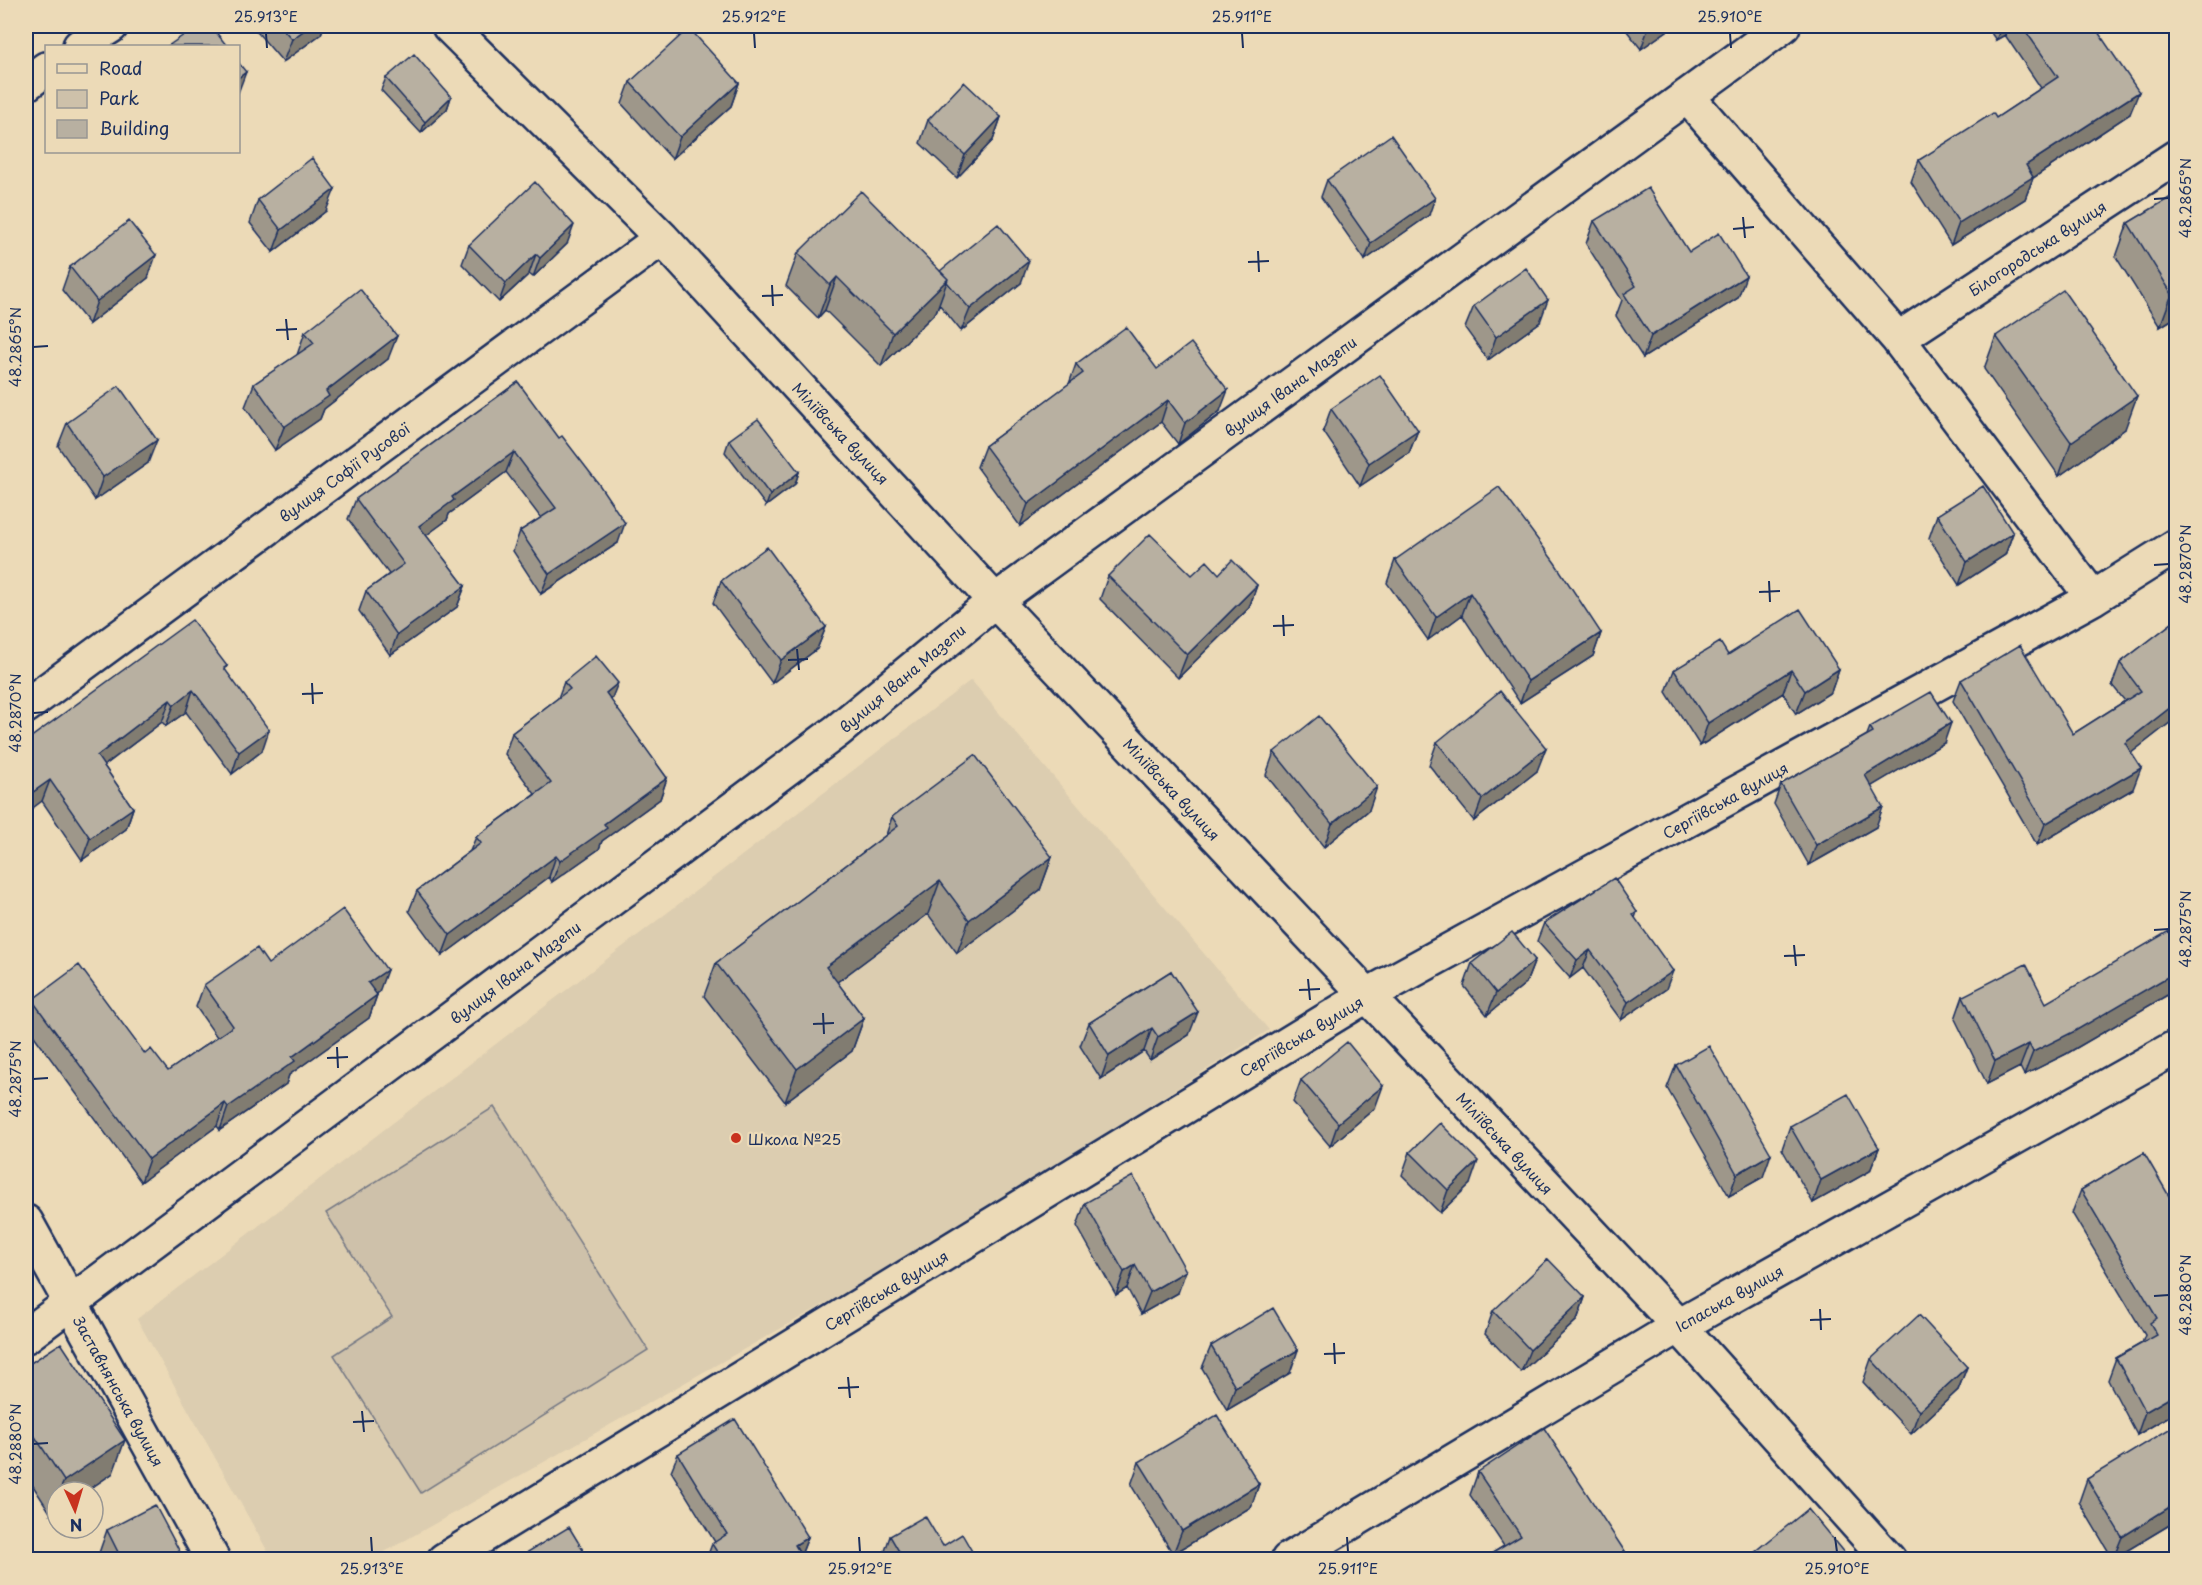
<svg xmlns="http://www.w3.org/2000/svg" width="2202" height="1585" font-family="'Playpen Sans',sans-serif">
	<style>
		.built { fill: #dccdb0 }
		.green { fill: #cec1aa; stroke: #747884; stroke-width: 1.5 }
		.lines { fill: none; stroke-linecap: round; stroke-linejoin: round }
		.street-casing { stroke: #1b2f5e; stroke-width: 38 }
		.secondary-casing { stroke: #1b2f5e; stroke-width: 38 }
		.street { stroke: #ecdab7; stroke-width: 33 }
		.secondary { stroke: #ecdab7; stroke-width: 33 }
		.wall { fill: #9e978a; stroke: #1b2f5e; stroke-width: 1.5 }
		.shaded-wall { fill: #817b71; stroke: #1b2f5e; stroke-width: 1.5 }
		.building { fill: #b8b0a1; stroke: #1b2f5e; stroke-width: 1.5 }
		.ticks { fill: none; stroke: #1b2f5e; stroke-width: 2 }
		.poi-dot { fill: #c8321e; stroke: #ecdab7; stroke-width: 2 }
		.labels { text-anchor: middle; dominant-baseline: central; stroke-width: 4.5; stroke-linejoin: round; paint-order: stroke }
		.street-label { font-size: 15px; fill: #1b2f5e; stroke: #ecdab7 }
		.poi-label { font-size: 15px; fill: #1b2f5e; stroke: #ecdab7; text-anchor: start }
		.neatline { fill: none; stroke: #1b2f5e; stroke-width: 2 }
		.ticks-label { font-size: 15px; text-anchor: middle; fill: #1b2f5e }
	</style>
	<rect width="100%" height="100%" fill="#ecdab7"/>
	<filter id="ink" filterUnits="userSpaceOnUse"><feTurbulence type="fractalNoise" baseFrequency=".0167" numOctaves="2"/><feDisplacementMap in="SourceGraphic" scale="12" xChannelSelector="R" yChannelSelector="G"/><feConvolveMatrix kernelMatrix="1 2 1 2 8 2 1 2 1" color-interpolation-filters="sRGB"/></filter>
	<g filter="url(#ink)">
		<path class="built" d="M971,680l298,350 -340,215 -557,314h-100l-135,-240z"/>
		<path class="green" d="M494,1107l154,243 -227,143 -87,-138 58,-38 -66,-104z"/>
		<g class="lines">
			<defs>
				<path id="street" d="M449,26l213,212 333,363 684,725 210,234
					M80,46l31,-20
					M26,84l20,-15
					M1687,96l211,243 195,259
					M1898,339l278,-182
					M26,706l636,-468
					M26,1336l811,-605 158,-130 788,-575
					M444,1560l922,-564 727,-398 83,-52
					M1288,1560l391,-234 497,-279"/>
				<path id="secondary" d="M26,1222l187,338"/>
			</defs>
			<use href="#street" class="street-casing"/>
			<use href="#secondary" class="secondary-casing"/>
			<use href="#street" class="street"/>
			<use href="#secondary" class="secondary"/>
		</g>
		<path class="wall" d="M252,26h72l-3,8 -38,28z
			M1623,26h51l-33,23z
			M1986,26h108l36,88 -97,64 -8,21 -74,46 -40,-63 8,-22 77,-42 45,-30 -36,-53 -9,5z
			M386,78l65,19 -4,12 -26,24 -40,-43z
			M630,82l109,1 -8,23 -59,53 -50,-55z
			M1001,117l-8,23 -36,38 -37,-35 8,-23z
			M1327,180l102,35 -64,45 -44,-63z
			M2176,194v123l-16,10 -44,-70 12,-34z
			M258,200l68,11 -53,41 -23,-29z
			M1594,221l95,31 49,46 -95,60 -27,-42 6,-16 -36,-56z
			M567,244l-34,33 -4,-3 -30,28 -37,-38 7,-19z
			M798,253l142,18 81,12 -60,48 -22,-27 -3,8 -55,54 -56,-56 -7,8 -32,-32z
			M70,267l78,11 -59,46 -27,-34z
			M1474,306l66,16 -52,38 -23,-32z
			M305,332l83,27 -64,50 -4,10 -45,31 -30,-43 9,-23 43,-29z
			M1996,336l129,93 -66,47 -75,-107z
			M1076,364l144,47 -42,33 -17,-22 -141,104 -43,-59 8,-21 84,-62z
			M518,382l100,161 -77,51 -28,-43 7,-20 21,-13 -35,-46 -57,42 -2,6 -21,15 39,51 -8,21 -67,48 -31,-44 7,-20 23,-17 -41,-55 8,-20z
			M1331,409l87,21 -9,23 -49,33 -37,-55z
			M67,423l81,40 -53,37 -37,-54z
			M729,440l70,32 -4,12 -29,22 -41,-54z
			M1937,515l76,18 -8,22 -46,30 -30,-47z
			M1395,560l206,73 -8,23 -73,47 -58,-88 -34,25 -41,-57z
			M1219,574l38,11 -8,23 -71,70 -78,-79 8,-23 84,-1z
			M721,581l105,46 -9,22 -45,34 -59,-80z
			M2176,620v98l-45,35 2,36 -96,56 -84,-144 8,-21 112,54 52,-33 -13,-16 8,-22z
			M1728,655l111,14 -8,23 -35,22 -13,-21 -83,53 -34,-54 8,-22z
			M227,666l-2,4 37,81 -30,23 -46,-62 -20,14 -4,-4 -58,44 29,42 -7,21 -44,31 -40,-59 -16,-60z
			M564,682l47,19 56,77 -7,21 -58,42 -3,8 -47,33 -3,-5 -107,79 -33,-45 8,-20 53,-40 6,-14 59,-43 -30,-40 7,-21 46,-35z
			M1870,727l74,16 -73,43 5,41 -67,38 -35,-61 7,-20 86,-49z
			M1437,742l100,29 -63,50 -45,-56z
			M1274,752l95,58 -45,37 -58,-72z
			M892,817l160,40 -12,33 -83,63 -29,-39 -91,68 27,36 -12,33 -67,51 -81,-106 12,-33 170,-128z
			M1637,912l-2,6 31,71 -45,31 -38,-52 -13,10 -33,-37 7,-18z
			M2176,944v46l-110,64 -42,21 -4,-8 -33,17 -32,-65 8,-23 83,7z
			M1535,960l-9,23 -39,32 -23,-29 8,-23z
			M268,964l111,28 -3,2 1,1 -8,23 -80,57 -3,9 -66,46 -3,-4 -76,56 -115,-157v-7l6,-18 113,54 23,17 49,-34 -21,-30 8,-22z
			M1171,971l18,64 -39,25 -6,-9 -43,28 -21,-33 9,-23z
			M1676,1065l87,112 -34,19 -62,-108z
			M1301,1080l74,28 -45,38 -37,-44z
			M1790,1126l89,22 -9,23 -57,32 -31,-54z
			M1410,1152l60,32 -30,29 -38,-38z
			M2144,1153l32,259 -39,23 -29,-55 8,-22 26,-15 3,-8 -73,-122 9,-23z
			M1085,1203l93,90 -37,21 -14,-26 -11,7 -39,-69z
			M1585,1297l-8,23 -56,52 -36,-38 8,-23z
			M1211,1346l79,27 -63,37 -25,-42z
			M1871,1359l96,8 -9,23 -47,44 -48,-52z
			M26,1366l87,107 -28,19h-28v18l-6,4 -25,-39z
			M2176,1430v91l-63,38 -34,-57 8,-23z
			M678,1454l130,83 -7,18 3,5h-98l6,-16 3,-2 -44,-71z
			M1139,1462l120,22 -8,23 -78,47 -42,-69z
			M1478,1472l151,86 -1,2h-147l23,-14 -34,-51z
			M107,1530l74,24 -2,6h-77l-3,-7z
			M890,1536l53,10 34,14h-95z
			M1754,1553l96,7h-99z"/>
		<path class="shaded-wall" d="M310,26h14l-3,8 -38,28 9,-23z
			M1649,26h25l-33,23z
			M2002,26h6l-3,9 -9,5z
			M246,72l-8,21v-15z
			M739,83l-8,23 -59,53 8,-22z
			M2139,92l-9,22 -97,64 -8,21 -74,46 8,-22 67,-58z
			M451,97l-4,12 -26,24 4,-11z
			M1001,117l-8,23 -36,38 8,-23z
			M335,189l-9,22 -53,41 8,-22z
			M1435,198l-6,17 -64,45 6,-17z
			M574,225l-7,19 -34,33 7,-19z
			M536,254l-7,20 -30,28 7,-19z
			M156,255l-8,23 -59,46 8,-23z
			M1029,261l-8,22 -60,48 9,-22z
			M1746,276l-8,22 -95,60 8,-22z
			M837,277l-12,33 -7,8 12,-33z
			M948,279l-12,33 -55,54 12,-33z
			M2176,291v26l-16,10 12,-33z
			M1548,300l-8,22 -52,38 8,-23z
			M397,336l-9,23 -64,50 -4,10 -45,31 9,-23 42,-36z
			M1228,390l-8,21 -42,33 7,-21z
			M2137,396l-12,33 -66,47 12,-34z
			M1168,400l-7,22 -141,104 8,-22z
			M1418,430l-9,23 -49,33 9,-23z
			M157,440l-9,23 -53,37 8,-23z
			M514,452l-8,20 -57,42 -2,6 -35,26 7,-20 33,-29z
			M799,472l-4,12 -29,22 4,-11z
			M625,523l-7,20 -77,51 8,-20z
			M2013,533l-8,22 -46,30 8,-23z
			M1257,585l-8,23 -71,70 9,-23z
			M465,586l-8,21 -67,48 7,-20z
			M1470,593l-8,22 -34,25 8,-23z
			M826,627l-9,22 -45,34 9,-23z
			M1601,633l-8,23 -73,47 8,-22z
			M1839,669l-8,23 -35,22 9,-23z
			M1791,670l-8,23 -83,53 8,-23z
			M618,683l-8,20 -4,-10z
			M193,690l-7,22 -20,14 8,-21z
			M170,700l-8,22 -73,55 8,-21z
			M2176,703v15l-59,46 8,-21z
			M1951,723l-7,20 -87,52 8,-20z
			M269,730l-7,21 -30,23 7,-22z
			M1546,748l-9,23 -63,50 8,-22z
			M2141,768l-8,21 -96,56 8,-21z
			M667,778l-7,21 -58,42 -3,8 -47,33 8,-21 44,-37z
			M50,780l-8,21 -16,12v-16z
			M1377,787l-8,23 -45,37 8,-23z
			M1883,807l-7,20 -67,38 7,-20z
			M133,808l-7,21 -44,31 8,-22z
			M556,856l-7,21 -107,79 8,-21z
			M1052,857l-12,33 -83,63 12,-33z
			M940,881l-12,33 -115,86 13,-33z
			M1590,950l-7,18 -13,10 7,-18z
			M1535,960l-9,23 -39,32 9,-22z
			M387,970l-8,22 -19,14 8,-23z
			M1673,971l-7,18 -45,31 7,-18z
			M2176,972v18l-110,64 -42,21 9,-23z
			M377,995l-8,23 -80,57 -3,9 -66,46 8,-23 64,-50z
			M1198,1012l-9,23 -39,25 8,-23z
			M864,1018l-12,33 -67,51 12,-33z
			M1152,1028l-8,23 -43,28 8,-23z
			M2029,1044l-9,23 -33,17 8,-23z
			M1383,1086l-8,22 -45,38 8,-23z
			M225,1103l-8,23 -76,56 8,-23z
			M1879,1148l-9,23 -57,32 8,-23z
			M1771,1154l-8,23 -34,19 8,-22z
			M1478,1161l-8,23 -30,29 8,-23z
			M1135,1265l-8,23 -11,7 8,-23z
			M1186,1271l-8,22 -37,21 9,-22z
			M1585,1297l-8,23 -56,52 9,-22z
			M1298,1350l-8,23 -63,37 8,-23z
			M1967,1367l-9,23 -47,44 8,-23z
			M2176,1394v18l-39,23 8,-23z
			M125,1440l-12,33 -28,19h-26l5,-11z
			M1259,1484l-8,23 -78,47 9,-23z
			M57,1499v11l-6,4z
			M2176,1503v18l-63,38 9,-22z
			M808,1537l-7,18 -6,-10z
			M181,1554l-2,6h-7z"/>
		<path class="building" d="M197,26h14l16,20h-59z
			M280,26h30l-18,13z
			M2022,26h72l45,66 -113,73 7,12 -74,46 -40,-63 74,-47 3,5 62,-41z
			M689,28l50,55 -59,54 -50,-55z
			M414,54l37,43 -26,25 -39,-44z
			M238,62l8,10 -8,6z
			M964,82l37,35 -36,38 -37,-35z
			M1391,135l44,63 -64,45 -44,-63z
			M312,158l23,31 -54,41 -23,-30z
			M535,182l39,43 -34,33 -4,-4 -30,29 -37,-38z
			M1648,188l41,64 30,-19 27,43 -95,60 -27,-42 12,-8 -42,-65z
			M861,191l87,88 -55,54 -56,-56 -7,8 -32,-32z
			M2176,194v97l-4,3 -44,-71z
			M129,221l27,34 -59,46 -27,-34z
			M998,224l31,37 -59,48 -23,-27 1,-3 -8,-8z
			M1526,268l22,32 -52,37 -22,-31z
			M360,289l37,47 -71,55 3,5 -45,31 -30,-43 60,-41 -9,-11z
			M2063,290l74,106 -66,46 -75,-106z
			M1126,327l31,42 34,-26 37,47 -43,33 -17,-23 -140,104 -43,-58 98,-73 -7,-9z
			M1380,375l38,55 -49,33 -38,-54z
			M518,382l41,56 3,-2 36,47 27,40 -76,51 -29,-43 36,-23 -42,-56 -62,45 2,3 -35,26 46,60 -68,49 -31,-44 38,-27 -48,-65z
			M119,386l38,54 -54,37 -36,-54z
			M758,419l41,53 -29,23 -41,-55z
			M1983,486l30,47 -46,29 -30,-47z
			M1499,487l56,76 46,70 -73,48 -58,-88 -34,24 -41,-57z
			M1150,534l42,41 15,-14 12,13 13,-14 25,25 -70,70 -79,-79z
			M767,547l59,80 -45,33 -60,-79z
			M1800,609l39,60 -34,22 -14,-21 -83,53 -34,-53 46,-28 8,13z
			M192,620l35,46 -3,2 45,62 -30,22 -46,-62 -19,15 -4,-5 -73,56 36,52 -43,30 -40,-58 -24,17v-56z
			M2176,620v83l-51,40 16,25 -96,56 -84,-144 59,-35 53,89 68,-43 -21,-28z
			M596,656l22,27 -12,10 61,85 -63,46 3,4 -47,33 -4,-5 -106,79 -33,-44 64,-48 -5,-6 75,-54 -39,-50 58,-44 -6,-7z
			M1500,691l46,57 -64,51 -45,-57z
			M1931,692l20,31 -86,52 18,32 -67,38 -35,-61 92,-52 -3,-5z
			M1319,716l58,71 -45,37 -58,-72z
			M975,755l77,102 -83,63 -29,-39 -114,86 38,51 -67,51 -81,-106 182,-137 -6,-9z
			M1614,878l23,34 -4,3 40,56 -45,31 -38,-52 -13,10 -33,-37z
			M343,909l44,61 -19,13 9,12 -85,62 3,4 -67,46 -3,-4 -76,56 -117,-159 47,-35 66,89 6,-5 17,22 65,-45 -29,-41 53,-37 11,16z
			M2169,931l7,13v28l-101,59 -42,21 -4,-8 -34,17 -32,-65 63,-32 20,39z
			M1512,932l23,28 -39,33 -24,-30z
			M1171,971l27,41 -40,25 -6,-9 -43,28 -20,-33z
			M1347,1042l36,44 -45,37 -37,-43z
			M1709,1046l62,108 -34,20 -61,-109z
			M1848,1094l31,54 -58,32 -31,-54z
			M1440,1123l38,38 -30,29 -38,-38z
			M2144,1153l32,55v186l-31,18 -29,-54 41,-23 -7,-12 7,-5 -76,-128z
			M1133,1176l53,95 -36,21 -15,-27 -11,7 -39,-69z
			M1548,1259l37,38 -55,53 -37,-39z
			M1273,1308l25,42 -63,37 -24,-41z
			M1919,1315l48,52 -48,44 -48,-52z
			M61,1343l64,97 -61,41 -38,-58v-57z
			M1217,1415l42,69 -77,47 -43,-69z
			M735,1419l73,118 -13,8 9,15h-82l-10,-16 15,-10 -49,-80z
			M2174,1426l2,4v73l-54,34 -35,-58z
			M1544,1428l85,130 -4,2h-144l40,-24 -43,-64z
			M155,1505l26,49 -9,6h-50l-15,-30z
			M1808,1509l42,51h-91l-5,-7z
			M925,1516l18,30 19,-12 15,26h-73l-14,-24z
			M569,1527l20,33h-67l-1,-4z"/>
	</g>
	<path class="ticks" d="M266,33l1,15M754,33l1,15M1242,33l1,15M1730,33l1,15M2154,199l15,-1M1743,217l2,21M1733,229l21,-2M1258,251l1,21M1248,262l21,-1M772,285l1,21M762,296l21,-1M286,319l2,21M276,330l21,-1M33,347l15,-1M2154,565l15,-1M1769,581l1,21M1759,592l21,-1M1283,615l1,21M1273,626l21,-1M797,649l2,21M788,660l20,-1M312,683l1,21M302,694l21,-1M33,713l15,-1M2154,930l15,-1M1794,945l2,21M1784,956l21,-1M1308,979l2,21M1299,990l21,-1M823,1013l1,21M813,1024l21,-1M337,1047l1,21M327,1058l21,-1M33,1079l15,-1M2154,1296l15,-1M1820,1309l1,21M1810,1320l21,-1M1334,1343l1,21M1324,1354l21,-1M848,1377l2,21M838,1388l21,-1M362,1411l2,21M353,1422l21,-1M33,1444l15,-1M371,1537l1,15M859,1537l1,15M1347,1537l1,15M1835,1537l2,15"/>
	<circle class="poi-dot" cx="736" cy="1138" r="6"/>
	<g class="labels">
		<g class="street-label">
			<text transform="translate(2037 248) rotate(-33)">Білогородська вулиця</text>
			<text transform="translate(1290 386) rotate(-36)">вулиця Івана Мазепи</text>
			<text transform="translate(841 433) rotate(47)">Міліївська вулиця</text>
			<text transform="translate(344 472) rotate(-36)">вулиця Софії Русової</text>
			<text transform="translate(902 678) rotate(-40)">вулиця Івана Мазепи</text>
			<text transform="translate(1172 789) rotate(47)">Міліївська вулиця</text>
			<text transform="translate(1725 800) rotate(-29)">Сергіївська вулиця</text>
			<text transform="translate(515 972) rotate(-37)">вулиця Івана Мазепи</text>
			<text transform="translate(1301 1036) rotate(-31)">Сергіївська вулиця</text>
			<text transform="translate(1505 1143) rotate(47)">Міліївська вулиця</text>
			<text transform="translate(886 1290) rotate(-31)">Сергіївська вулиця</text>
			<text transform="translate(1729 1298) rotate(-29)">Іспаська вулиця</text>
			<text transform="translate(119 1391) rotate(61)">Заставнянська вулиця</text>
		</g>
		<g class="poi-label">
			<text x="748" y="1138">Школа №25</text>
		</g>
	</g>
	<rect width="2202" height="1585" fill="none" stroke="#ecdab7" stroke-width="66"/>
	<rect x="45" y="45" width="195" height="108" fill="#ecdab7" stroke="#989693" stroke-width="1.5"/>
	<rect x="57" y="64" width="30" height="9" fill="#ecdab7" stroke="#989693" stroke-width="1.5"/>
	<text x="99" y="75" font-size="18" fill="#1b2f5e">Road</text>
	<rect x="57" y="90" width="30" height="18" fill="#cec1aa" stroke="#989693" stroke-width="1.5"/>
	<text x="99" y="105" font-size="18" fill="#1b2f5e">Park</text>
	<rect x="57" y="120" width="30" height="18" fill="#b8b0a1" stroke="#989693" stroke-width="1.5"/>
	<text x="99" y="135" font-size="18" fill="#1b2f5e">Building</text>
	<g transform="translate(75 1510) rotate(176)"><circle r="28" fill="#ecdab7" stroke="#989693" stroke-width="1.5"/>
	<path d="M0-4.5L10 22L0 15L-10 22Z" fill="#c8321e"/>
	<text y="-9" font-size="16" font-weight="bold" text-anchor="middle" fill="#1b2f5e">N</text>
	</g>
	<rect x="33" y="33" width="2136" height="1519" class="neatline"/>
	<g class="ticks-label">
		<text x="266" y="22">25.913°E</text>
		<text x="754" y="22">25.912°E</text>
		<text x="1242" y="22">25.911°E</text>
		<text x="1730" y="22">25.910°E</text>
		<text transform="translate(2186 198) rotate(-90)" y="5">48.2865°N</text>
		<text transform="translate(16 347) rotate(-90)" y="5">48.2865°N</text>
		<text transform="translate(2186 564) rotate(-90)" y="5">48.2870°N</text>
		<text transform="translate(16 713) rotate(-90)" y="5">48.2870°N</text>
		<text transform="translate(2186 929) rotate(-90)" y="5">48.2875°N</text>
		<text transform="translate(16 1079) rotate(-90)" y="5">48.2875°N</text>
		<text transform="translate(2186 1295) rotate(-90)" y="5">48.2880°N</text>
		<text transform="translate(16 1444) rotate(-90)" y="5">48.2880°N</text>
		<text x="372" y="1574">25.913°E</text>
		<text x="860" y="1574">25.912°E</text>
		<text x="1348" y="1574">25.911°E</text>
		<text x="1837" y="1574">25.910°E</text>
	</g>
</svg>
